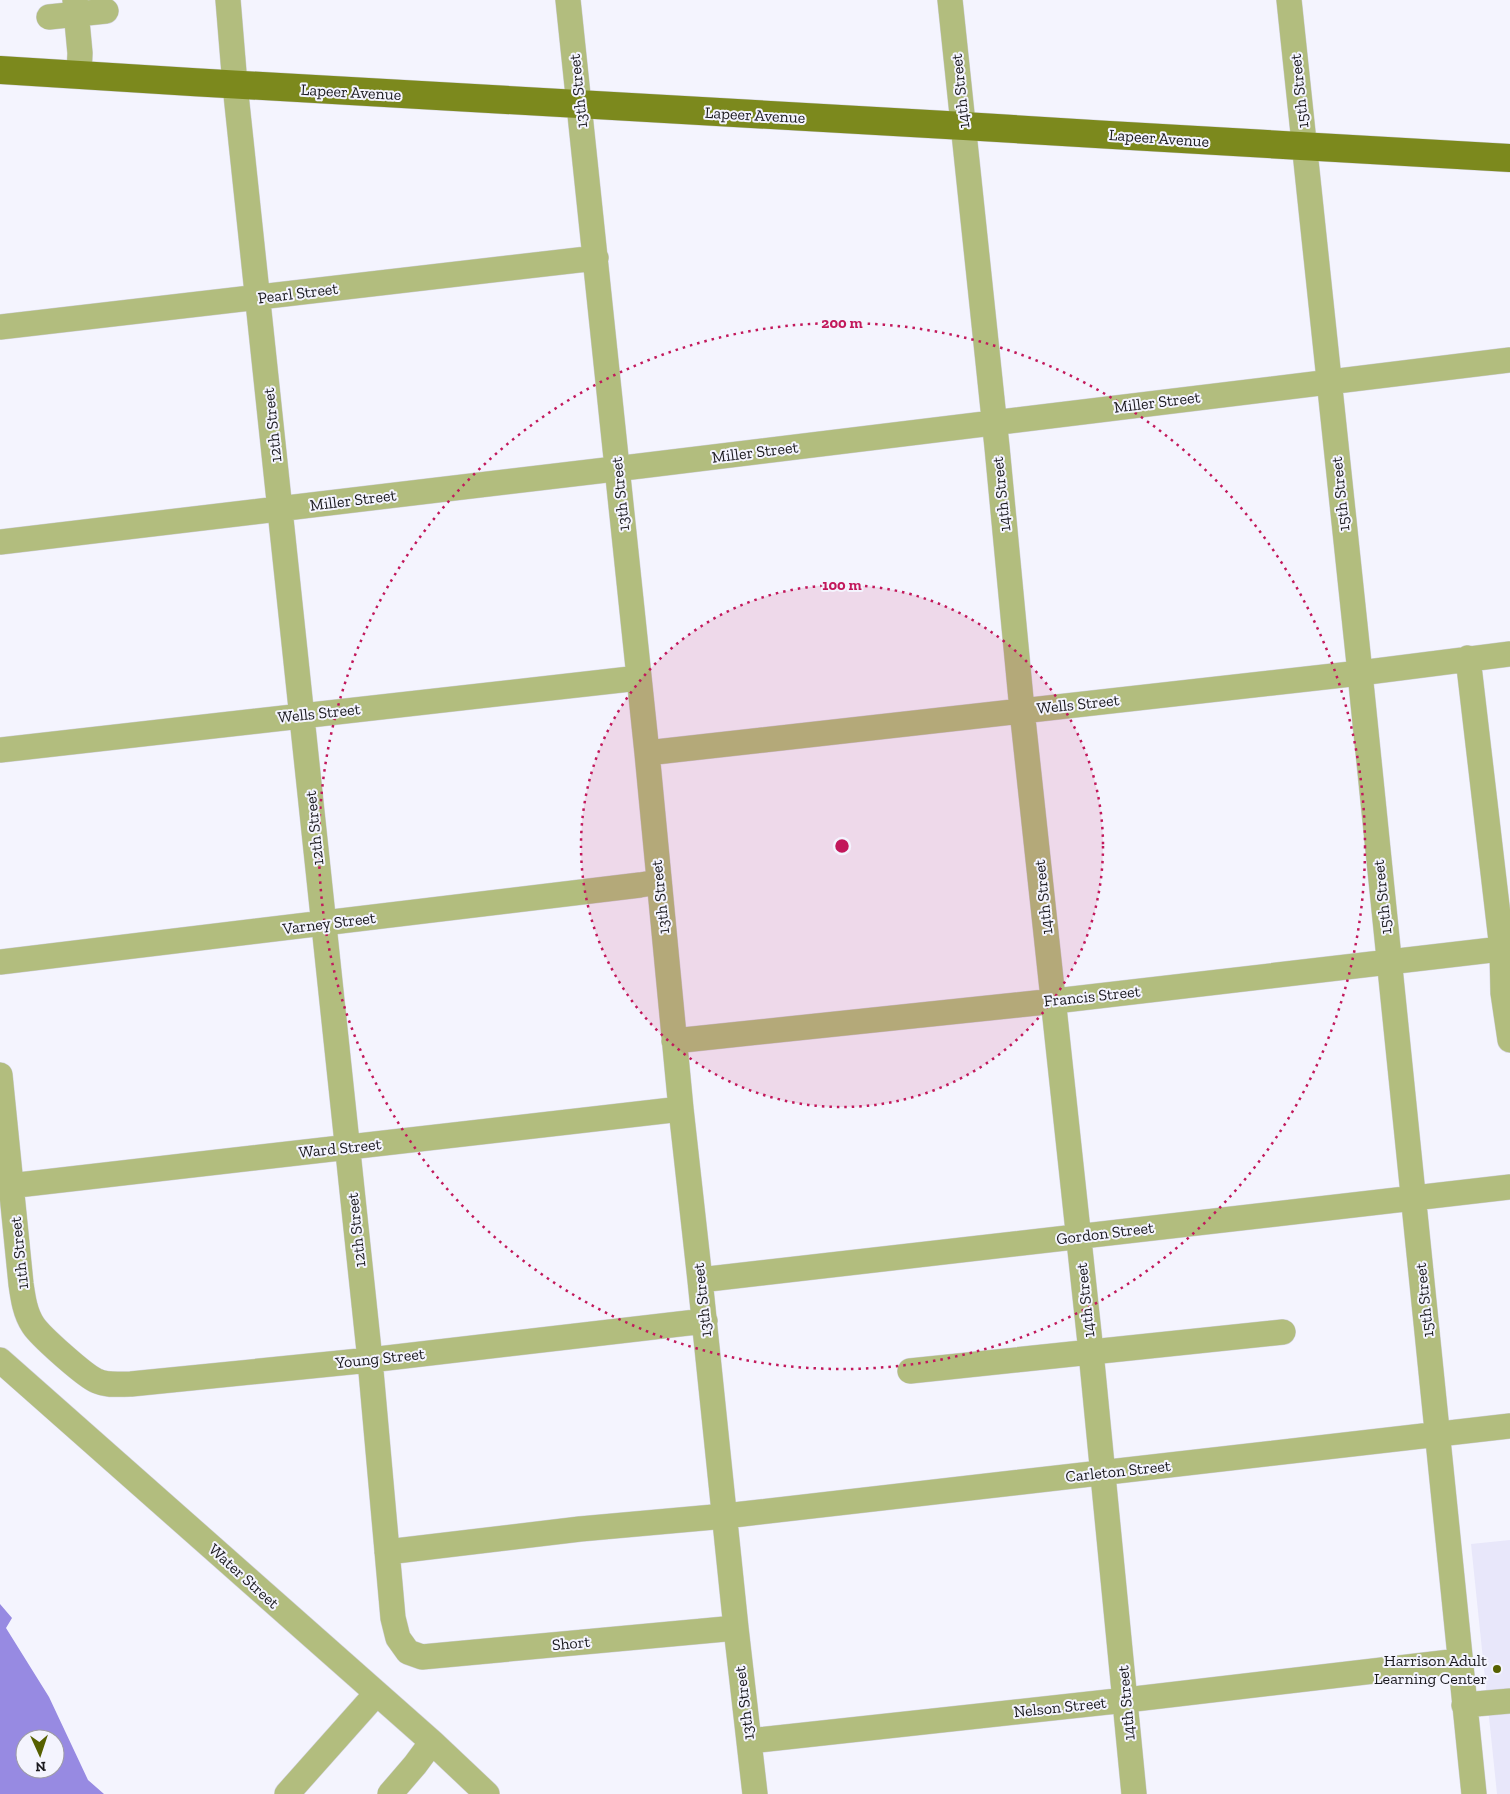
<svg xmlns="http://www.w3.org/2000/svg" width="1510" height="1794" font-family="'Zilla Slab',serif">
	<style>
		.built { fill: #e8e7fa }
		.water { fill: #978ae2; fill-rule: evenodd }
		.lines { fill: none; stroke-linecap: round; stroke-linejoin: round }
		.minor-casing { stroke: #d1d1da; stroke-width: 26 }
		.major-casing { stroke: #d1d1da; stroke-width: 29 }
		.minor { stroke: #b2bd7e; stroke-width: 25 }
		.major { stroke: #7c891d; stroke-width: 28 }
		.ring { fill: none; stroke: #c2185b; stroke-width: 2.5; stroke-dasharray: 2.5 5 }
		.poi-dot { fill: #566000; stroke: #f4f4fe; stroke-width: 2 }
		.labels { text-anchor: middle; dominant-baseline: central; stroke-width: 4; stroke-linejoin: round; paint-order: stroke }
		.street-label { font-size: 16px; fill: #1a191e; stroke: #f4f4fe }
		.poi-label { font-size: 16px; fill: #1a191e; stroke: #f4f4fe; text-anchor: end }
		.centre { fill: #c2185b; stroke: #f4f4fe; stroke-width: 2.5 }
		.ring-label { font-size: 15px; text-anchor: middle; font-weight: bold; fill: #c2185b; stroke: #f4f4fe; stroke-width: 4; stroke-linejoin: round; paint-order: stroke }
	</style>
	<rect width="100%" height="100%" fill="#f4f4fe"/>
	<path class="built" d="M1510,1540v254h-13l-26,-250z"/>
	<path class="water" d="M0,1604l12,14 -6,10 43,69 39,83 16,14h-104zM25,1739h30v30h-30z"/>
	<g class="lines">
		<defs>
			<path id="minor" d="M75,0l5,53 -1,22
				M228,0l7,85 135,1275 23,258 5,20 10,14 14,5 314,-29
				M568,0l79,753 34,356 19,171 36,348 19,166
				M950,0l47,447 25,263 69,642 43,442
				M1289,0l71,673 114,1121
				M49,17l57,-6
				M0,327l596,-69
				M0,542l640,-76 870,-106
				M1468,658l34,291 1,44 7,47
				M0,750l639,-72
				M647,753l713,-80 150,-19
				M0,962l640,-77 18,-3
				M674,1041l381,-40 455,-53
				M0,1075l21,209c2,14 4,29 12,41 7,11 52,51 64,56 11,5 23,3 34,3l239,-24 335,-39
				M0,1187l681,-78
				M700,1280l810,-93
				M0,1360l432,382 55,52
				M910,1371l373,-39
				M387,1552l193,-23 145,-13 785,-90
				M1464,1705l46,-4
				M749,1741l377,-41 333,-39
				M287,1794l89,-100
				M390,1794l25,-29 17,-23"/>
			<path id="major" d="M0,70c321,21 642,37 964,56 182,11 364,23 546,32"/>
		</defs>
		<use href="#minor" class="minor-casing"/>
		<use href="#major" class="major-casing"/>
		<use href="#minor" class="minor"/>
		<use href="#major" class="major"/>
	</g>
	<circle cx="842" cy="846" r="261" fill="#c2185b" fill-opacity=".12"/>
	<g class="ring">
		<circle cx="842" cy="846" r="261"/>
		<circle cx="842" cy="846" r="523"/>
	</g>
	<circle class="poi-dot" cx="1497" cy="1669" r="5"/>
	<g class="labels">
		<g class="street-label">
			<text transform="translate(578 91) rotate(-96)">13th Street</text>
			<text transform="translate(960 91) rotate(-96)">14th Street</text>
			<text transform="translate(1299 91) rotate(-96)">15th Street</text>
			<text transform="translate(351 92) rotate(3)">Lapeer Avenue</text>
			<text transform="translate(755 115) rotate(3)">Lapeer Avenue</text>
			<text transform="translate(1159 138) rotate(4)">Lapeer Avenue</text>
			<text transform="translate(298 293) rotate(-7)">Pearl Street</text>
			<text transform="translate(1157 402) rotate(-7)">Miller Street</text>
			<text transform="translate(272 425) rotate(-96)">12th Street</text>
			<text transform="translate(755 452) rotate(-7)">Miller Street</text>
			<text transform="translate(620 494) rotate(-96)">13th Street</text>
			<text transform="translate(1001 494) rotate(-96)">14th Street</text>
			<text transform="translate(1340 494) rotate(-96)">15th Street</text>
			<text transform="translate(353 500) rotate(-7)">Miller Street</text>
			<text transform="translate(1078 704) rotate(-6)">Wells Street</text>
			<text transform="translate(319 713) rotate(-6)">Wells Street</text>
			<text transform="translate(314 828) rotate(-96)">12th Street</text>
			<text transform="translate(660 897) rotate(-96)">13th Street</text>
			<text transform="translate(1043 897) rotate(-96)">14th Street</text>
			<text transform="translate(1382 897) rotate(-96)">15th Street</text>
			<text transform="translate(329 923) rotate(-7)">Varney Street</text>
			<text transform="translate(1092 996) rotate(-6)">Francis Street</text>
			<text transform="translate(340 1148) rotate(-6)">Ward Street</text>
			<text transform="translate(356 1230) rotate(-96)">12th Street</text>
			<text transform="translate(1105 1233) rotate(-7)">Gordon Street</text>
			<text transform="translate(19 1253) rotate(-96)">11th Street</text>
			<text transform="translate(702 1300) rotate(-96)">13th Street</text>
			<text transform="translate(1085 1300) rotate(-96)">14th Street</text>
			<text transform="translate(1424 1300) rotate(-96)">15th Street</text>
			<text transform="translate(380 1358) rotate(-6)">Young Street</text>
			<text transform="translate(1118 1471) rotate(-6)">Carleton Street</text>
			<text transform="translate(244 1576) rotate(42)">Water Street</text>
			<text transform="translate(571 1643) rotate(-5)">Short</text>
			<text transform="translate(744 1703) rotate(-97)">13th Street</text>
			<text transform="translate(1126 1703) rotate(-95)">14th Street</text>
			<text transform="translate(1060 1707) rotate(-6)">Nelson Street</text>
		</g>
		<g class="poi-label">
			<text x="1487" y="1660">Harrison Adult<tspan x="1487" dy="18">Learning Center</tspan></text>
		</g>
	</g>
	<circle cx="842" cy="846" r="8" class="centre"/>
	<g class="ring-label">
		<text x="842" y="328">200 m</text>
		<text x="842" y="590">100 m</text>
	</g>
	<g transform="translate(40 1754) rotate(177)"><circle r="24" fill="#f4f4fe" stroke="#9d9ca4"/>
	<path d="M0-4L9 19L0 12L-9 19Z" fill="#566000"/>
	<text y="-8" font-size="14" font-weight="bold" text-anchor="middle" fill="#1a191e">N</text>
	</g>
</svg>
